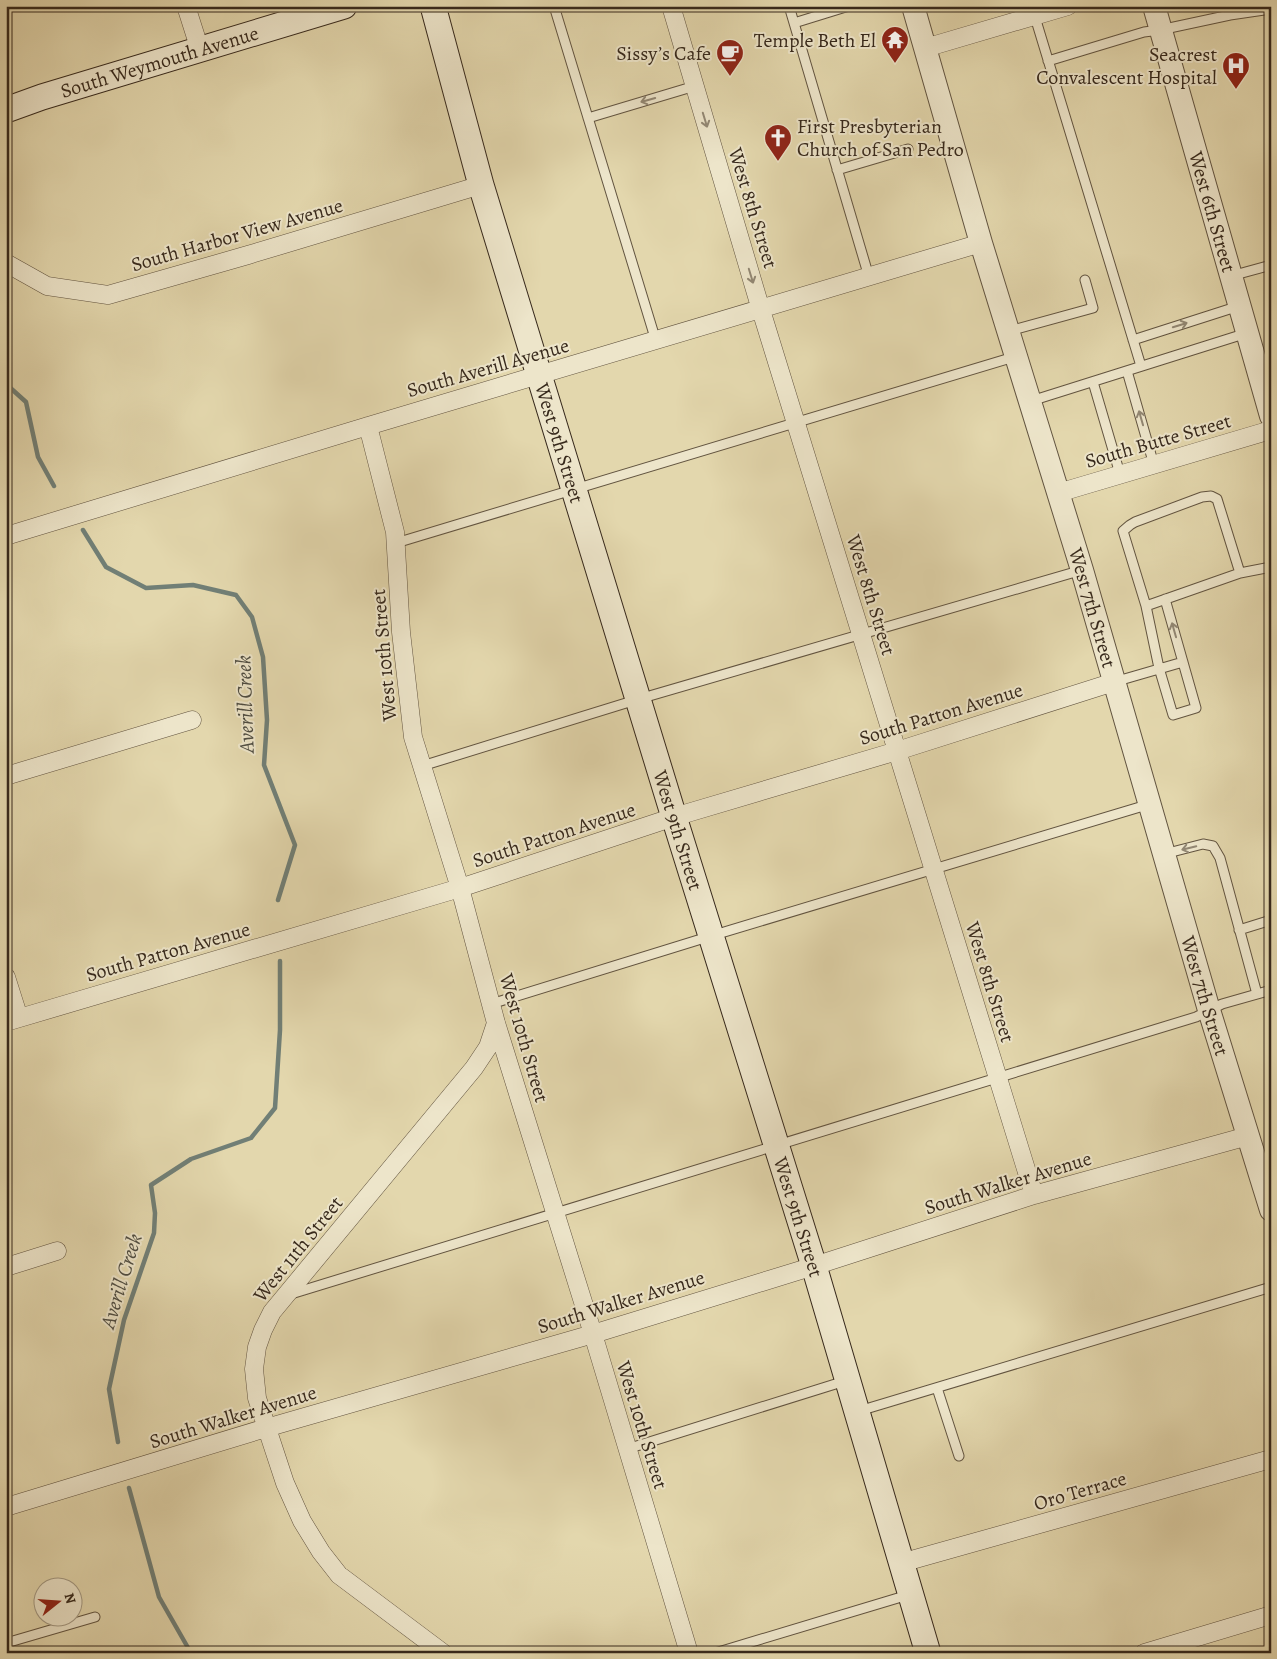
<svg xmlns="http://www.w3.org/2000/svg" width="1277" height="1659" font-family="Alegreya,serif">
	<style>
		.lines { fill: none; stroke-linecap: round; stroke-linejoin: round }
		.stream { stroke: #717f76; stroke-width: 4.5 }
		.service-casing { stroke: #625440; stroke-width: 11 }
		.minor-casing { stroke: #625440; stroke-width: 19 }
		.tertiary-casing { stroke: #625440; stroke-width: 24 }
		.secondary-casing { stroke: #37291c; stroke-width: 27 }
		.service { stroke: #ede5ca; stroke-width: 9 }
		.minor { stroke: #ede5ca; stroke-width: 18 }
		.tertiary { stroke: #ede5ca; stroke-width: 22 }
		.secondary { stroke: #ede5ca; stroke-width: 25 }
		.oneway { stroke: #928773 }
		.labels { text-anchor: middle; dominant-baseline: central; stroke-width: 4; stroke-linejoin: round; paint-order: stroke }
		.poi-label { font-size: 20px; fill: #37291c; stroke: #ede5ca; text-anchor: end }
		.street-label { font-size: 20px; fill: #37291c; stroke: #ede5ca }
		.water-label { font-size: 21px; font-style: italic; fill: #4f4d42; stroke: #ede5ca }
	</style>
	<rect width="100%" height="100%" fill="#e3d7ad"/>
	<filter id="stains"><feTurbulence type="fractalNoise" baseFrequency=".004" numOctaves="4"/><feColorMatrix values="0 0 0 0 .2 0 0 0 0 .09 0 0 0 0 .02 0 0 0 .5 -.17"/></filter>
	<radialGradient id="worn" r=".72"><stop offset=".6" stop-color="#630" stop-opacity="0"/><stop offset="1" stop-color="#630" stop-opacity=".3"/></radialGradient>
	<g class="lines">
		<path class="stream" d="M6,384l20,18 12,55 16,29
			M83,530l23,37 40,21 47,-3 43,10 16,22 11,40 4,63 -3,45 31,80 -17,55
			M118,1442l-9,-53 15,-69 30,-87 1,-20 -4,-28 40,-26 60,-21 24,-30 5,-78v-69
			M129,1488l30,109 32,56"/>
		<defs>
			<path id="service" d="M554,6l102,335
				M789,6l80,271
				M1035,17l106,349
				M794,23l55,-17
				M1048,61l96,-29 16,-2 70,-15 41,-6
				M588,118l107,-32
				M837,170l71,-21
				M1231,276l40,-11
				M1009,331l84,-23 -8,-28
				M1133,340l106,-34
				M1127,371l27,94
				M1093,382l27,92
				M1031,401l216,-68
				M396,543l621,-187
				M1165,599l31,109 -23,7 -14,-47 -13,-62 -23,-75 7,-6 5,-3 67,-25 9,-1 6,3 23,74
				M1146,606l94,-33 31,-6
				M1114,682l69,-20
				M422,766l217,-67 443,-129
				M1164,854l39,-10 10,2 7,12 37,136
				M1239,930l32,-10
				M491,1004l220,-68 439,-132
				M291,1294l905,-277 26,-13 49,-14
				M937,1388l22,68
				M859,1411l412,-124
				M627,1449l218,-68
				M6,1643l89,-26
				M715,1653l193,-58"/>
			<path id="minor" d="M186,6l14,44
				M671,6l90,304 273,885
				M925,48l143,-42
				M6,263l41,23 61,9 140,-40 233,-70
				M368,426l27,106 6,100 12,105 47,151 36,135 97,311 96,319
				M1058,493l213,-63
				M6,536l362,-110 613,-183
				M6,776l186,-56
				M6,977l13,41
				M6,1022l454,-134 214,-71 223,-66 217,-69
				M6,1267l51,-16
				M6,1507l260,-79 327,-94 221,-68 220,-71 214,-59
				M901,1563l370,-104
				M443,1653l-104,-78 -18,-23 -19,-31 -17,-38 -28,-85 -3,-29 3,-22 6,-17 9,-18 202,-244 14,-21 8,-24
				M1144,1653l127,-38"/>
			<g id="tertiary">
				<path id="s1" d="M913,6l68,237 101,327 127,440 62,200"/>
				<path id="s2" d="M1154,6l117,410"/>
			</g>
			<g id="secondary">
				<path id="s3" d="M433,6l48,179 193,632 140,449 114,387"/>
				<path id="s4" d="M6,110l36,-13 302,-91"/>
			</g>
		</defs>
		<use href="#service" class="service-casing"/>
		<use href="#minor" class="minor-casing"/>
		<use href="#tertiary" class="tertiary-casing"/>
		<use href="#secondary" class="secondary-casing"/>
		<use href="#service" class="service"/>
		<use href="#minor" class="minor"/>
		<use href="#tertiary" class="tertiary"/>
		<use href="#secondary" class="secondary"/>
	</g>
	<defs><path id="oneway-shaft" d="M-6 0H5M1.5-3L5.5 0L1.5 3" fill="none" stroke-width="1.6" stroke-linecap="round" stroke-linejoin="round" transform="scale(1.25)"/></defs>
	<g class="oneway">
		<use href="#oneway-shaft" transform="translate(648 100) rotate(164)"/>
		<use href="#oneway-shaft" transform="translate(705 120) rotate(73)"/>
		<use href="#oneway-shaft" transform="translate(751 276) rotate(73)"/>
		<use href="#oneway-shaft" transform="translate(1180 325) rotate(-17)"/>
		<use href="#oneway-shaft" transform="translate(1141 418) rotate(-106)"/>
		<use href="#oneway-shaft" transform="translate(1174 630) rotate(-106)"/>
		<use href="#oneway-shaft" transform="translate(1189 848) rotate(166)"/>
	</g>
	<defs>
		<symbol id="temple-pin" viewBox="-11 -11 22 30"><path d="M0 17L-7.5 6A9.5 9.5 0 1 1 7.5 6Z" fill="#8f2418" stroke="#ede5ca"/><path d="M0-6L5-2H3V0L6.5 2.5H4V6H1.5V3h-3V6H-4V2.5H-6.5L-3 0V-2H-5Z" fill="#fff"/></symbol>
		<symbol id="cafe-pin" viewBox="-11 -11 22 30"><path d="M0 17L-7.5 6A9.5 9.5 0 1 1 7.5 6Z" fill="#8f2418" stroke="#ede5ca"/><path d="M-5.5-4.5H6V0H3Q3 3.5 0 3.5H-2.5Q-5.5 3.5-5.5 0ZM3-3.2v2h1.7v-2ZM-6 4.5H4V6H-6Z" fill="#fff"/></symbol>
		<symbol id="hospital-pin" viewBox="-11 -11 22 30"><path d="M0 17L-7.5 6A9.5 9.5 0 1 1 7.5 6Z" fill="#8f2418" stroke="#ede5ca"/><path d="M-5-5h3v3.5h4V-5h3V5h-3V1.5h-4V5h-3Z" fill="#fff"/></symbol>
		<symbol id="church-pin" viewBox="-11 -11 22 30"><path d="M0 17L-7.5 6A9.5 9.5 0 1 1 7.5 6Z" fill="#8f2418" stroke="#ede5ca"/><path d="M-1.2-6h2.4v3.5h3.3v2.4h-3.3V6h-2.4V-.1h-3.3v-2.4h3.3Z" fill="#fff"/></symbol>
	</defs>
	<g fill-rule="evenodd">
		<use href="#temple-pin" x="879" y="24" width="32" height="43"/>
		<use href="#cafe-pin" x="714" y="37" width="32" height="43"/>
		<use href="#hospital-pin" x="1220" y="50" width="32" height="43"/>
		<use href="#church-pin" x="762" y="122" width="32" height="43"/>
	</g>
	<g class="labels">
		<g class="poi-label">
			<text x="876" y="40">Temple Beth El</text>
			<text x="711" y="53">Sissy’s Cafe</text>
			<text x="1217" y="54">Seacrest<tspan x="1217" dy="23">Convalescent Hospital</tspan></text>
			<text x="797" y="126" text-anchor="start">First Presbyterian<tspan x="797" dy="23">Church of San Pedro</tspan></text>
		</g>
		<g class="street-label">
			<text stroke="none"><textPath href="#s4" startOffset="161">South Weymouth Avenue</textPath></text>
			<text transform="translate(753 208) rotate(73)">West 8th Street</text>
			<text stroke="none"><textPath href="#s2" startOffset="214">West 6th Street</textPath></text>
			<text transform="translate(237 235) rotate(-16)">South Harbor View Avenue</text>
			<text transform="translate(488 368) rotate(-16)">South Averill Avenue</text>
			<text transform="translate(1158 441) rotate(-16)">South Butte Street</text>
			<text stroke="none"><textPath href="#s3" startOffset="455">West 9th Street</textPath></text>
			<text transform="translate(871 595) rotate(73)">West 8th Street</text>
			<text stroke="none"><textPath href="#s1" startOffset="628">West 7th Street</textPath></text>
			<text transform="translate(384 655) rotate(-95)">West 10th Street</text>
			<text transform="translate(941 714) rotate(-17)">South Patton Avenue</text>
			<text stroke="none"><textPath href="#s3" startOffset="860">West 9th Street</textPath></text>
			<text transform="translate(554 835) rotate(-18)">South Patton Avenue</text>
			<text transform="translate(168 952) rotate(-16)">South Patton Avenue</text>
			<text transform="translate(990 982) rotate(73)">West 8th Street</text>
			<text stroke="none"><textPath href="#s1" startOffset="1032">West 7th Street</textPath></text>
			<text transform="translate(524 1038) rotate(74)">West 10th Street</text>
			<text transform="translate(1008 1183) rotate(-17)">South Walker Avenue</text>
			<text stroke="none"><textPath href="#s3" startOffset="1265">West 9th Street</textPath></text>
			<text transform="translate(298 1249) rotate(-51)">West 11th Street</text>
			<text transform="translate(621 1302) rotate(-17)">South Walker Avenue</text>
			<text transform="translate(233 1417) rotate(-17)">South Walker Avenue</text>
			<text transform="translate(642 1425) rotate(73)">West 10th Street</text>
			<text transform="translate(1080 1491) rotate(-16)">Oro Terrace</text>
		</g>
		<g class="water-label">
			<text transform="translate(245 704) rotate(-92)">Averill Creek</text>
			<text transform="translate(121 1281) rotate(-73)">Averill Creek</text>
		</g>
	</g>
	<rect width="1277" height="1659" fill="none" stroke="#e3d7ad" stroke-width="25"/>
	<rect x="8" y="8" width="1262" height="1644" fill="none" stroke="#37291c" stroke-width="2.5"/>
	<rect x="12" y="12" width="1252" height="1634" fill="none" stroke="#37291c"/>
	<g transform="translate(58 1602) rotate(73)"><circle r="24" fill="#ede5ca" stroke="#a49a84"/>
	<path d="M0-4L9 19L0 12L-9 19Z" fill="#8f2418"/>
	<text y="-8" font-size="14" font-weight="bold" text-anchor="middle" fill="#37291c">N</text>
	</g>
	<rect width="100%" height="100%" filter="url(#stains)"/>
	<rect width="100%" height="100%" fill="url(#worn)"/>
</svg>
